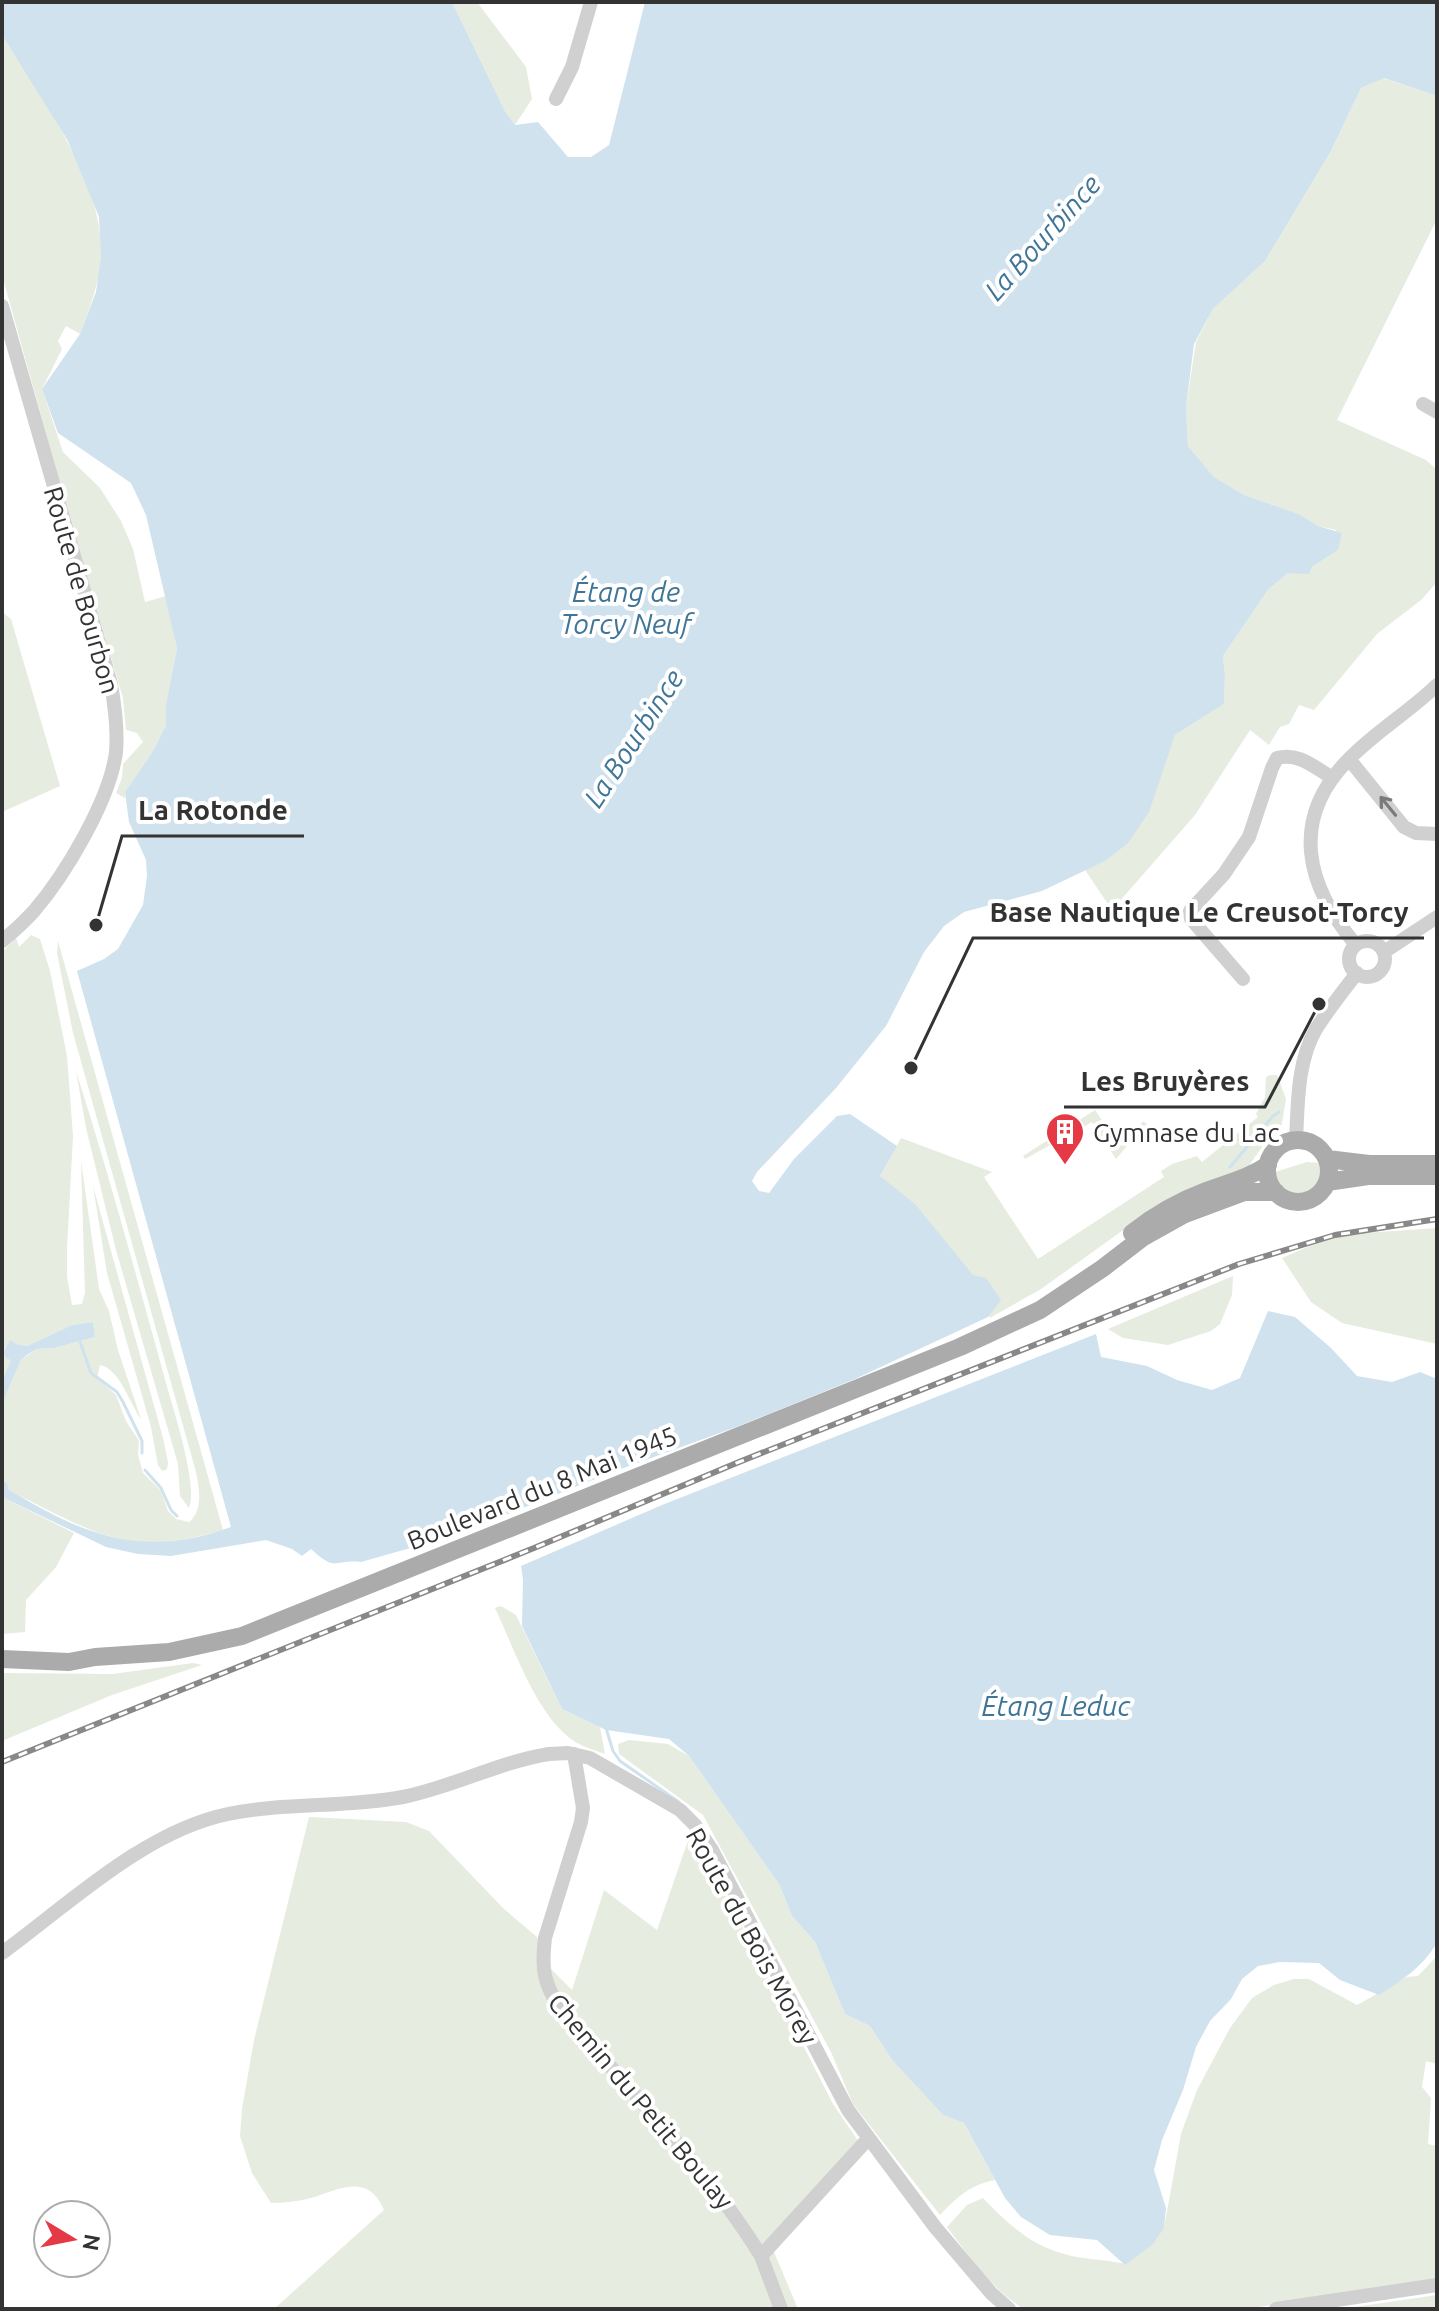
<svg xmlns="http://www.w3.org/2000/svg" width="1439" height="2311" font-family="Ubuntu,sans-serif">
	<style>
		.green { fill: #e6ecdf }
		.water { fill: #cfe2ee }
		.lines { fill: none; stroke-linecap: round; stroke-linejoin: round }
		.stream { stroke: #cfe2ee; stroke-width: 3 }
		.minor { stroke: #d0d0d0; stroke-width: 14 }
		.major { stroke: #ababab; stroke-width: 18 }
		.rail-casing { stroke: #888; stroke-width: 6 }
		.rail { stroke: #fff; stroke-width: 3; stroke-dasharray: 9; stroke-linecap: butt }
		.oneway { stroke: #7a7a7a }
		.labels { text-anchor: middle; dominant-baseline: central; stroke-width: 8; stroke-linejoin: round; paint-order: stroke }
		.street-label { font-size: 26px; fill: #333; stroke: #fff }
		.poi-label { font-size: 26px; fill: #333; stroke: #fff; text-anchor: start }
		.water-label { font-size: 28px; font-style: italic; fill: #3f7597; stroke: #fff }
		.leader { fill: none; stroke: #333; stroke-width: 3 }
		.callout-dot { fill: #333; stroke: #fff; stroke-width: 3 }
		.callout-label { font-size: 28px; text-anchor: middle; font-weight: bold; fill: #333; stroke: #fff; stroke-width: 8; stroke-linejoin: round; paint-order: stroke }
	</style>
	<rect width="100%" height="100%" fill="#fff"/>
	<path class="green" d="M452,2h25l49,65 6,32 -17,26 -10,-14z
		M2,35c38,62 103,147 99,222 -2,27 -11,51 -21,77l-14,-8 -8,15 4,8 -20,40 21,63 37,36 21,33 12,28 12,53 21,-6 11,52 -11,56v21l-13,26 -28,41v6l-9,-5 6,-15 1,-14 20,-22 -6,-9 -11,-3 -3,-32 -59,-200 -62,-223z
		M1383,78l54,18v123l-100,201 89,40 11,10v112l-16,18 -44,34 -63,76 -15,-5 -10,19 -9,3 -11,18 -19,-15 -55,85 -83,95 -27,-40 20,-9 70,-126 49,-31 1,-29 -2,-19 45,-66 20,-17 24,-6 26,-17 -2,-20 -18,-4 -19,-12 -55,-19 -30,-18 -26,-31 -2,-39 10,-65 17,-33 52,-48 66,-110 30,-63z
		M2,612l9,7 49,167 -58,26z
		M31,935l9,4 10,32 17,85 6,80 -6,112v29l5,28 10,-1 3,-11 -4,-132 18,128 10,22 9,39 23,69c-11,-15 -21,-50 -41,-54l-3,13 19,17 10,26 13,20 -1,14 5,18 18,18 7,20 8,8 13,3c15,-12 10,-34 7,-50l-123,-439 -16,-80 1,-12 165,589c-95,27 -122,6 -205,-35l-10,-6 -6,-9v-76l19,-44 16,-11 17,-1 41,-11 -2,-15 -21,3 -45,21 -11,-2 -7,24 -7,14v-430l14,-14 3,9z
		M76,1071c32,100 59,200 87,301 7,28 36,112 26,136l-9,-12 -2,-32 -62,-214 -30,-122z
		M1270,1075h7l9,24 -5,30 -17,15 -18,26 -85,33 -120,86 -51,29 -17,-43 -93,-99 21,-38 91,34 -8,5 54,82 126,-82 -3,-6 11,-7 25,-8 5,6 56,-45 -2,-3 9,-17 1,-20z
		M1095,1110l22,33 27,-22 8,10 -20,9 -16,19 -24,-37 -67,37 -2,-3z
		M1307,1162l14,1c3,34 -39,42 -49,10z
		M93,1186l70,252 5,24 -1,7 -5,2 -4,-6 -7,-38 -44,-154z
		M1437,1228v116l-95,-21 -31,-21 -29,-44 53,-23z
		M1233,1276l-1,19 -12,29 -9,7 -43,14 -45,-7 -15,-9z
		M2,1497l72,36 -18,34 -30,33 -1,32 -23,2z
		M501,1606l15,9 46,94 38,18 5,27c-11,-4 -25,-8 -34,-15 -36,-27 -57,-91 -76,-131z
		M193,1663l9,2 -90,30 -110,46v-68l111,1z
		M629,1740l39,4 21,12 90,128 13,32 23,26 30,72 25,12 22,34 51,55 21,8 31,57c-25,5 -38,17 -55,35l-87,-111 -22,-52 -128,-237 -84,-61 -1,-10z
		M309,1817l97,5 23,9 75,78 33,28 11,29 24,24 32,-100 53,40 34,-98 10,14 132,258 26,38 -90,98 29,69h-524l110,-99c-15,-35 -41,-23 -69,-13 -15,4 -29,6 -44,6l-19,-30 -12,-37 2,-27 12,-69z
		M1437,1956v108l-11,-3 -4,26 9,11 -3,46 9,2v135l-193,28h-220c-32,-19 -55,-53 -77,-82l20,-22 16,-7c24,25 47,47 81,56 21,6 41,5 62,10l38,-36 17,-94 16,-44 33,-62 22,-30 22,-13 20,-6h15l48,26 50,-28 11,-1z
		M1437,2295v14h-96z"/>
	<path class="water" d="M2,2h450l53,109 10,14 23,-3 30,35h23l18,-12 36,-143h792v94l-53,-18 -23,10 -30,63 -66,110 -52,48 -19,35 -8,63 2,39 26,31 30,18 55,19 19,12 24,7 -4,17 -26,17 -3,7 -21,-1 -20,17 -45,66 2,19 -1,29 -49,31 -26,77 -21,31 -23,18 -63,30 -78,21 -20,14 -20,26 -38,74 -50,62 -79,84 -5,9 7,10 10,2 25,-34 43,-43 13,-2 47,32 -17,30 35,28 58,71 13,3 15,22 -13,17 -133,62 -116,47 -129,47 -157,63 -92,26c-28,-3 -24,11 -50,-13l-9,7 -10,-7 -26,-9 -95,16 -33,-2 -32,-7 -104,-50v-17l5,3 1,6c77,47 134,70 223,38l-154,-556 27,-12 14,-10 25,-44 4,-29 -1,-16 -17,-38 -4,-30 28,-41 13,-26v-21l11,-56 -31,-133 -15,-32 -73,-50 -16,-44 38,-55 16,-42 5,-36 -2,-39 -31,-76 -66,-106z
		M1268,1311l27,6 36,31 26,28 35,6 28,-10 17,7v564c-15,24 -34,37 -58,52l-39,-15 -21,-17 -39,-1 -22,4 -16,13 -11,20 -21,22 -14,26 -13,43 -21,50 -8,30 12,38 -2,20 -12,17 -27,20 -28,-25 -47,-5 -29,-18 -16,-19 -41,-75 -21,-8 -51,-55 -22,-34 -25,-12 -30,-72 -23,-26 -13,-32 -90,-128 -20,-17 -63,-9 -44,-21 -40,-83 1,-46 -2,-14 141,-61 434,-171 5,23 46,9 30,14 35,10 28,-12z
		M93,1322l2,15 -41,11 -17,1 -10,6 -6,5 -19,44v-22l9,-22 -5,-2 -2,-5 6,-13 6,4 11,2 45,-21z"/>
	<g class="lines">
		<path class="stream" d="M1230,1167l43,-51 6,-4
			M79,1339l12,34 26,19 6,10 19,39v12
			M145,1470l16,18 10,22 6,6
			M606,1728l7,23 7,10 59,41"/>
		<path class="minor" d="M556,99l16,-32 19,-65
			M2,306l109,378c4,23 7,45 5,68 -6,48 -51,123 -82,159 -10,11 -21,21 -32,30
			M1423,404l14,8
			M1349,759l55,68 12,6 21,1
			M1349 959a18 18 0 1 1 36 0a18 18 0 1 1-36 0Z
			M1356,945c-50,-59 -67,-125 -8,-185 27,-28 61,-48 89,-75
			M1384,952l53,-35
			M1243,979l-52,-60 -1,-8 34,-37 25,-37 23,-69 5,-10c22,-6 38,10 56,20
			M1296,1140c2,-37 1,-78 20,-111 12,-19 27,-38 41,-56
			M574,1754l9,54 -2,14 -36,116c-4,32 -1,44 15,72 69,79 145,156 201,246
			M2,1953c67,-49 143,-122 226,-139 57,-12 117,-6 175,-17 50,-10 96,-35 146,-43l19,-1 22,5 90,52 15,15 17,25 136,260 87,117 56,66 18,16
			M781,2309l-20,-53 106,-116
			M1276,2309l161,-24"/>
		<path class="major" d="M1267 1171a31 31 0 1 1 62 0a31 31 0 1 1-62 0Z
			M1327,1159l42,5h68
			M1327,1182l41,-6h69
			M1132,1233c22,-17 45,-31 72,-41 23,-9 43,-13 64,-27
			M2,1659l67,3 26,-5 74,-5 73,-16 718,-289 80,-37 63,-42 39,-30 43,-24 59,-22h32"/>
		<defs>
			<path id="rail" d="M2,1762l532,-214 205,-86 500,-198 96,-29 102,-16"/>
		</defs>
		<use href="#rail" class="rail-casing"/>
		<use href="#rail" class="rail"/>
	</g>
	<defs><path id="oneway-shaft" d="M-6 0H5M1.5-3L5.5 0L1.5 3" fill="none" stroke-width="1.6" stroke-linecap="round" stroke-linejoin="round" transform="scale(2)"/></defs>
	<use class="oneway" href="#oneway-shaft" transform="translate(1388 806) rotate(-129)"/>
	<defs>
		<symbol id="building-pin" viewBox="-11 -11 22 30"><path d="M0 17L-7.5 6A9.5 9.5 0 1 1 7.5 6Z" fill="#e63946" stroke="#fff"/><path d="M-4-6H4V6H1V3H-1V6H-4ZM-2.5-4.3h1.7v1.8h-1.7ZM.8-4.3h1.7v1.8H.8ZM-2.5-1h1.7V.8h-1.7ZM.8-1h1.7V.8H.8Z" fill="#fff"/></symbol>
	</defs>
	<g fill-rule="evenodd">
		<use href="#building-pin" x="1043" y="1110" width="44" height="60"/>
	</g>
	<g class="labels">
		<g class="street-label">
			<text transform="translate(82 590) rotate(74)">Route de Bourbon</text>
			<text transform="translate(542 1488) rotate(-22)">Boulevard du 8 Mai 1945</text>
			<text transform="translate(752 1936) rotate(61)">Route du Bois Morey</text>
			<text transform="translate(641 2101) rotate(50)">Chemin du Petit Boulay</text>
		</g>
		<g class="poi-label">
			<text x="1093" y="1132">Gymnase du Lac</text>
		</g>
		<g class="water-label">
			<text transform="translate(1042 237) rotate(-48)">La Bourbince</text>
			<text x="626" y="591">Étang de<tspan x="626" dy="32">Torcy Neuf</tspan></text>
			<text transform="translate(633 738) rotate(-57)">La Bourbince</text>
			<text x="1056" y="1705">Étang Leduc</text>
		</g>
	</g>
	<path class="leader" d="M96 925L122 836H304M911 1068L973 938H1424M1319 1004L1265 1107H1064"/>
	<g class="callout-dot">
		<circle cx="96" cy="925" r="8"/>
		<circle cx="911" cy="1068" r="8"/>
		<circle cx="1319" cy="1004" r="8"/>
	</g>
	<g class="callout-label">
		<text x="213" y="820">La Rotonde</text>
		<text x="1199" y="922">Base Nautique Le Creusot-Torcy</text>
		<text x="1165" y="1091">Les Bruyères</text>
	</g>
	<rect width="1439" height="2311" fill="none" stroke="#333333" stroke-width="8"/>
	<g transform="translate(72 2239) rotate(100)"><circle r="38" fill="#ffffff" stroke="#adadad" stroke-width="2"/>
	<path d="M0-6L14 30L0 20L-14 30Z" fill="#e63946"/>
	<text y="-12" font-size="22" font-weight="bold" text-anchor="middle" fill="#333333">N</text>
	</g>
</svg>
